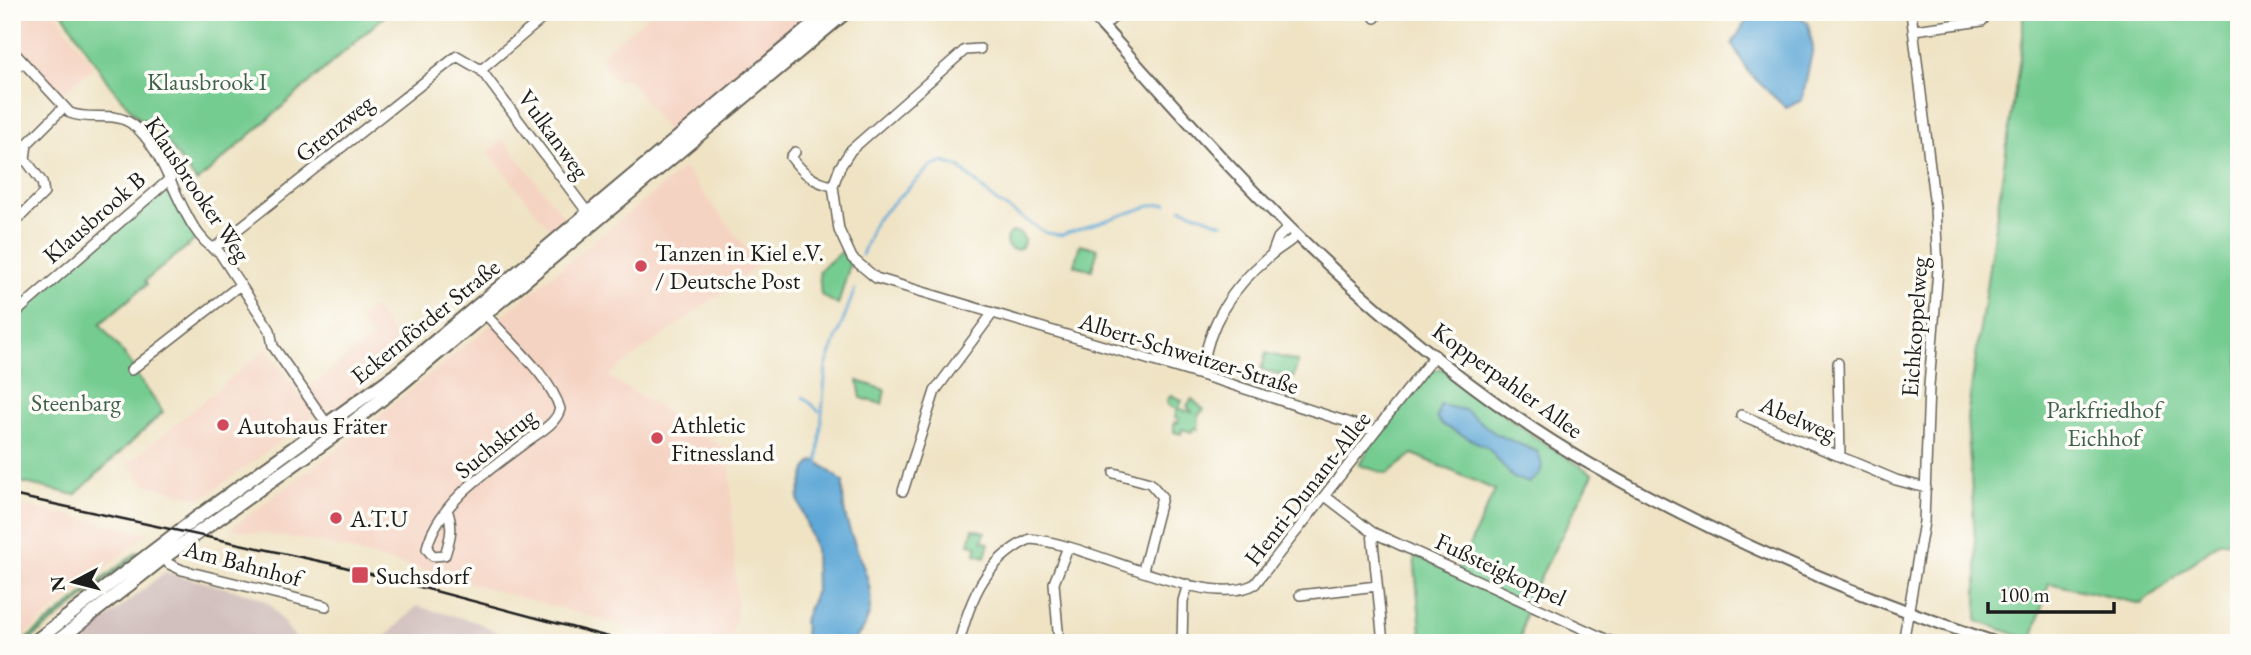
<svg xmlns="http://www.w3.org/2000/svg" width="2251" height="655" font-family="'EB Garamond',serif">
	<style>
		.built { fill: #f5d3c2 }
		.industrial { fill: #d1c0bd }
		.green { fill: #74cc91; stroke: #487456; stroke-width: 2 }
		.water { fill: #5fa8d7; stroke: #3e627a; stroke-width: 2 }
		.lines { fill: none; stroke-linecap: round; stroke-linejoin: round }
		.stream { stroke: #5fa8d7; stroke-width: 2.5 }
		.minor-casing { stroke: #666257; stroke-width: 12 }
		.tertiary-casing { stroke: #666257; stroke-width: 14 }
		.secondary-casing { stroke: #666257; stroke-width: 16 }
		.minor { stroke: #fff; stroke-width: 9 }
		.tertiary { stroke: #fff; stroke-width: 10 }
		.secondary { stroke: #fff; stroke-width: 12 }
		.rail { stroke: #1c1c1c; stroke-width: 2.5 }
		.poi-dot { fill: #d1495b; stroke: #fdfcf7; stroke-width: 2.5 }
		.labels { text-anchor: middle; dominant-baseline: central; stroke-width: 7; stroke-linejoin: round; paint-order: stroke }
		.park-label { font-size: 24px; fill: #3f624b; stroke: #fdfcf7 }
		.street-label { font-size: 24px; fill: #1c1c1c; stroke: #fdfcf7 }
		.poi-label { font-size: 24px; fill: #1c1c1c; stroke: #fdfcf7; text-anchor: start }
	</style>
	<rect width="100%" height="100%" fill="#fdfcf7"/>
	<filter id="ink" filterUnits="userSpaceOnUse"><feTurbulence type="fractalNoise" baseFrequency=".0143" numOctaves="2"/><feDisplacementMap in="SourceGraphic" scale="14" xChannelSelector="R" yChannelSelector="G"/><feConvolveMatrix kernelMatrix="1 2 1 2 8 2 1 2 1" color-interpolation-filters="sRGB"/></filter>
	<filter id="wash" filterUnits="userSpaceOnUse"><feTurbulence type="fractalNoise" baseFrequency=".00686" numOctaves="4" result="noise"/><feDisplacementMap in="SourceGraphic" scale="28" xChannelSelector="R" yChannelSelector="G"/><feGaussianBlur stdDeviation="1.57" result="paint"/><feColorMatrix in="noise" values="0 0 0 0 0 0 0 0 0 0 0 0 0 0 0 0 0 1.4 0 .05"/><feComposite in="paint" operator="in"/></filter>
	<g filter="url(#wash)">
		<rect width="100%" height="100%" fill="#efe3c4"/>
		<path class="built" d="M55,12l38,55 -32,28 -49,-55 1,-28z
			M653,12h164l-149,121 -40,-55 -12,3 -18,-24z
			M503,139l63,81 -14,12 -64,-80z
			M684,168l75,97 -151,111 121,75 8,162 -7,30h-43l-368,-101 -89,-13 112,-83z
			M373,307l35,45 -72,57h-12l-122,90 -57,-15 -17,-20 139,-116 32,48 73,-58 -14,-18z
			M12,503l135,30 -132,110h-3z"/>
		<path class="industrial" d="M165,572l88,23 17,9 29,39h-222z
			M417,606l59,16 45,21h-142z"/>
		<path class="green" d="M62,12h327l-192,170 -43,-57 -17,-8 -28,-33z
			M2023,12h216v528l-20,2 -78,62 -92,-21 -17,57 -55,-19v-51l-10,-153 56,-381z
			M170,180l31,55 -56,46 2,3 -47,40 38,48 -2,2 27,38 -88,83 -63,-15v-163z
			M1006 241a9 9 0 1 1 18 0a9 9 0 1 1-18 0Z
			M1080,244l18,5 -6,21 -18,-5z
			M842,251l8,13 -12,41 -17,-10 -2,-24z
			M1266,353l32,9 -5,16 -32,-9z
			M1441,368l94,69 58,37 -66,129 -7,40h-98l-8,-88 42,19 39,-84 -82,-36 -26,20 -28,-9 18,-29 51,-63z
			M858,381l27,9 -3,14 -21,-6z
			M1171,395l11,5 -3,9 13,3 -5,-6 5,-7 12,11 -5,4 -1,15 -5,-1 -1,4 -10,-3 -1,5 -7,-2v-10l4,1 1,-4 -4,-2 2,-8 -9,-4 -1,-5z
			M973,529l12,3 -3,9 7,2 -4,14 -10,-3 2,-8 -8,-2z
			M137,552l2,2 -113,89h-5z"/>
		<path class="water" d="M1770,12l26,1 12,10 5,25 -11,52 -16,8 -36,-34 -18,-30 14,-23z
			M1440,405l25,5 31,24 42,18 4,13 -2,9 -11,9 -16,-5 -25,-30 -47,-24 -4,-7z
			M813,461h4l26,21c0,14 0,29 5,43 13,42 42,81 3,118h-45l-2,-23 12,-29 -1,-42 -17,-50 8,-30z"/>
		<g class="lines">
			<path class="stream" d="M1181,208l42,16
				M862,255l13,-34 55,-54 14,-5 15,5 37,34 50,32 15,2 92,-30 14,-1
				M803,397l16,14
				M818,462l8,-96 29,-77"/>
		</g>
	</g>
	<g filter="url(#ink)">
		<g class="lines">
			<defs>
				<path id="minor" d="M1372,12l3,6
					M1103,27l16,-15
					M1914,30l68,-9 7,-9
					M980,49l-15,1 -114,100 -11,17 -7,19 6,44 13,28 24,20 348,104 151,49
					M12,50l58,63c20,8 45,-2 62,11 38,27 47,108 87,128l51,78 3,16 56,81
					M481,70l69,-58
					M12,71l11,-9
					M795,152l-4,5c11,15 23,26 42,29
					M12,225l32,-32 -2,-11 -17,-23 2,-15 37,-37
					M213,249l244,-193 24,14 110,147
					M1272,254l6,-16 11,-11
					M12,316l159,-138
					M1838,363l2,93
					M131,370l109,-85
					M1201,375c8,-52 29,-86 70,-120 8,-7 17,-11 26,-20
					M1741,415l155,65 30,8
					M1114,473l36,10 12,14 -19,73
					M903,491l32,-100 57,-77
					M1325,496l47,36 11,111
					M447,510c7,17 3,29 -2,45l-12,1 -6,-7 1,-5c13,-44 63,-75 98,-102 12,-9 30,-18 34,-33 -9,-33 -56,-72 -78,-99
					M1372,532l242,111
					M160,553l9,11 13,6 144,36
					M1300,595l77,-9
					M959,643c11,-44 27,-84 71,-104 59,4 177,72 225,45l180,-229
					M1059,643l-5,-60 14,-36
					M1182,643l1,-42 5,-17
					M1903,643l21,-121 5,-136 9,-117 -3,-62 -24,-195"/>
				<path id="tertiary" d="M1090,12c85,95 170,193 265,277 72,64 151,127 235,175 125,72 269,133 407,179"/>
				<path id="secondary" d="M33,643l166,-127 196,-141 433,-363
					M55,643l108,-85 186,-133 52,-41 445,-372"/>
			</defs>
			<use href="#minor" class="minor-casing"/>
			<use href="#tertiary" class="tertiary-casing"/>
			<use href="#secondary" class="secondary-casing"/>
			<use href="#minor" class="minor"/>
			<use href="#tertiary" class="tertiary"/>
			<use href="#secondary" class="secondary"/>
			<path class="rail" d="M12,495l321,69 298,79"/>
		</g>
	</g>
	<g class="poi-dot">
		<circle cx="641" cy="266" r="7"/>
		<circle cx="223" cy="425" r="7"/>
		<circle cx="657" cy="438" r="7"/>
		<circle cx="336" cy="518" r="7"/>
		<rect x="351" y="566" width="18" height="18" rx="3.5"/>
	</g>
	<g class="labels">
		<g class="park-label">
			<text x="207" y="81">Klausbrook I</text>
			<text x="76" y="402">Steenbarg</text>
			<text x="2104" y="409">Parkfriedhof<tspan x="2104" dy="28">Eichhof</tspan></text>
		</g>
		<g class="street-label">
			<text transform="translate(334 128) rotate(-39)">Grenzweg</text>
			<text transform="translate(554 134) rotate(54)">Vulkanweg</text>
			<text transform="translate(198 189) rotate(56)">Klausbrooker Weg</text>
			<text transform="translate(94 217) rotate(-41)">Klausbrook B</text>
			<text transform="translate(425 321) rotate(-39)">Eckernförder Straße</text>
			<text transform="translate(1914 327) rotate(-86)">Eichkoppelweg</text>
			<text transform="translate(1189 353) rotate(17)">Albert-Schweitzer-Straße</text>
			<text transform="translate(1508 380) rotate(36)">Kopperpahler Allee</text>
			<text transform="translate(1798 418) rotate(23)">Abelweg</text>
			<text transform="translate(495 443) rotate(-39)">Suchskrug</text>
			<text transform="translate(1307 488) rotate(-52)">Henri-Dunant-Allee</text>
			<text transform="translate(243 563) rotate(15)">Am Bahnhof</text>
			<text transform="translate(1501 569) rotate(25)">Fußsteigkoppel</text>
		</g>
		<g class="poi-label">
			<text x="655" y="252">Tanzen in Kiel e.V.<tspan x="655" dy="28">/ Deutsche Post</tspan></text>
			<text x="671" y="424">Athletic<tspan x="671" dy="28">Fitnessland</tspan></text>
			<text x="237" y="425">Autohaus Fräter</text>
			<text x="350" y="518">A.T.U</text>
			<text x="376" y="575">Suchsdorf</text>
		</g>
	</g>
	<rect width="2251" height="655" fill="none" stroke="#fdfcf7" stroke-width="42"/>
	<g transform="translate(74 582) rotate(263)" stroke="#fdfcf7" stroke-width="5" paint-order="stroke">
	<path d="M0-5L12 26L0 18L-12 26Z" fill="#1c1c1c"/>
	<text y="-10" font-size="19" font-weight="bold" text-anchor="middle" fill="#1c1c1c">N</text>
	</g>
	<path d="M1988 602v10h126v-10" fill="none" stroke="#1c1c1c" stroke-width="3.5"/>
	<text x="1999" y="602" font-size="21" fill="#1c1c1c" stroke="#fdfcf7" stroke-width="5" paint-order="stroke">100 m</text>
</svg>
